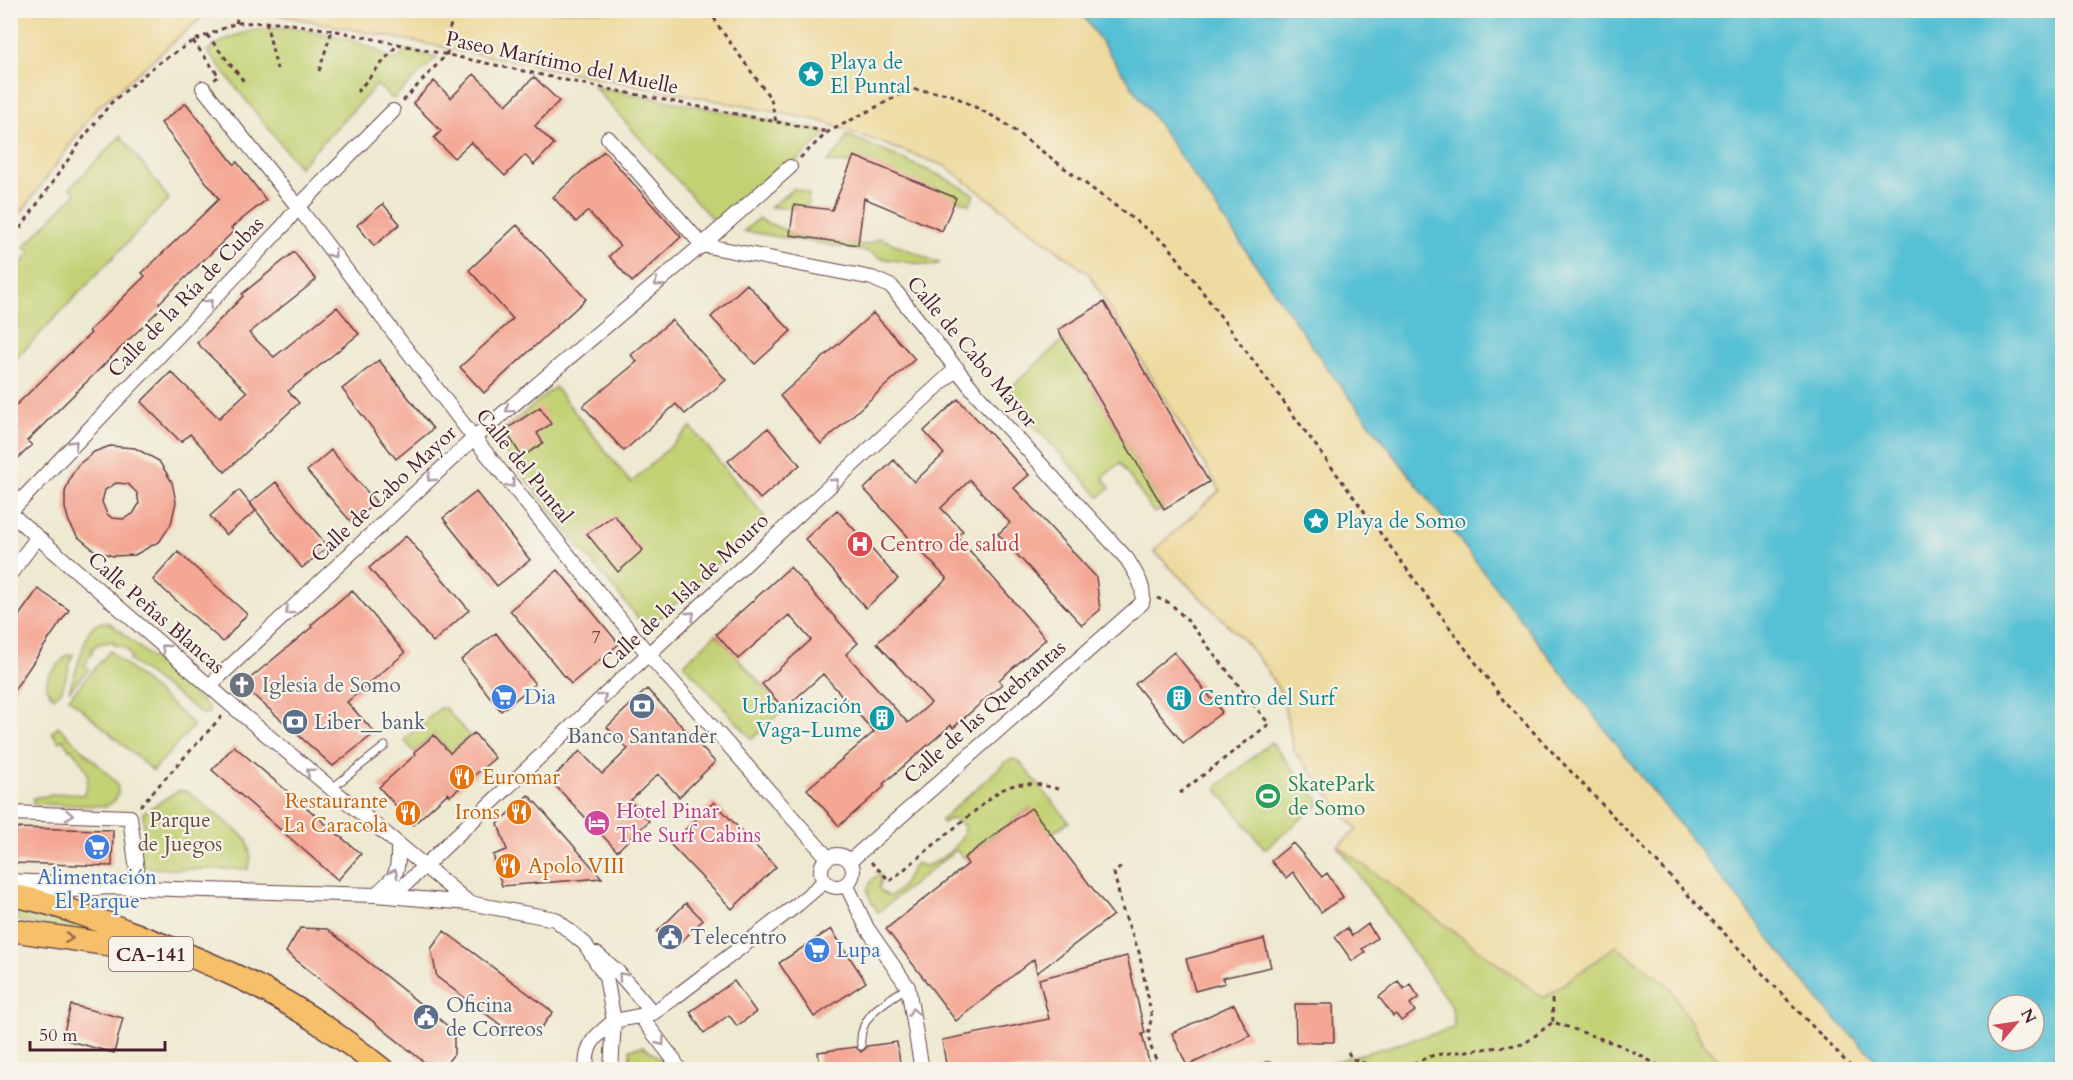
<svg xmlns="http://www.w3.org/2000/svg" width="2073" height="1080" font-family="Cardo,serif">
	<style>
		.green { fill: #c2d173; stroke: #86784f; stroke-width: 1.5 }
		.sand { fill: #eeda9e; stroke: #9c7c64; stroke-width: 1.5 }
		.water { fill: #57c0d4; stroke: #507080; stroke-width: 1.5; fill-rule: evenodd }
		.building { fill: #f4a794; fill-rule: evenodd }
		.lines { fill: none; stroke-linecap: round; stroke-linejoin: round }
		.lane-casing { stroke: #633d44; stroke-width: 9 }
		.street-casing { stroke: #633d44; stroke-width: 16 }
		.primary-casing { stroke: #633d44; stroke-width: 25 }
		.path { stroke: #633d44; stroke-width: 3; stroke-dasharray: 4.5 4.5; stroke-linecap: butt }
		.lane { stroke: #fff; stroke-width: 7 }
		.street { stroke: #fff; stroke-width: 14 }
		.primary { stroke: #f6c06b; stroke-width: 22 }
		.oneway { stroke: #ae9aa0 }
		.oneway2 { stroke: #976748 }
		.labels { text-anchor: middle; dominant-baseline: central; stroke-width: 4.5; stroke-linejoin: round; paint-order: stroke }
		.number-label { font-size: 18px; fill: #744145 }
		.shield { fill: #f7f3e8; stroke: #7e5f64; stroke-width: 1.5 }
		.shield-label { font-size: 20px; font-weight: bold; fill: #4a1f2b }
		.culture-label { font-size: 21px; fill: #0d838f; stroke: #f7f3e8; text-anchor: start }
		.street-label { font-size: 21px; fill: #4a1f2b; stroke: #f7f3e8 }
		.health-label { font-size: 21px; fill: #be3a42; stroke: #f7f3e8; text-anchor: start }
		.worship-label { font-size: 21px; fill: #5b616d; stroke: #f7f3e8; text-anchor: start }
		.shop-label { font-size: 21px; fill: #366cbe; stroke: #f7f3e8; text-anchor: start }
		.service-label { font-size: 21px; fill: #4e5e75; stroke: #f7f3e8; text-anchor: start }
		.food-label { font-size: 21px; fill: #c56008; stroke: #f7f3e8; text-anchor: start }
		.leisure-label { font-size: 21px; fill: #27864d; stroke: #f7f3e8; text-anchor: start }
		.hotel-label { font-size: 21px; fill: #b23c85; stroke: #f7f3e8; text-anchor: start }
		.park-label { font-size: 21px; fill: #684c3d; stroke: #f7f3e8 }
	</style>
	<rect width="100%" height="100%" fill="#f7f3e8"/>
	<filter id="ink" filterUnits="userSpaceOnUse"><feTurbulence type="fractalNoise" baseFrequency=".0167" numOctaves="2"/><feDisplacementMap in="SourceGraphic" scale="12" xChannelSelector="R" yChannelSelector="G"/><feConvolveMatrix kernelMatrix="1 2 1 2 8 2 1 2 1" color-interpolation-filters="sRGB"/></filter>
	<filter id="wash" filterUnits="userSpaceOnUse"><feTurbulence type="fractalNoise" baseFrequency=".008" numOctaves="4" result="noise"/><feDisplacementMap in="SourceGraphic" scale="24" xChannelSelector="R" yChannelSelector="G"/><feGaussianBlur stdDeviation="1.35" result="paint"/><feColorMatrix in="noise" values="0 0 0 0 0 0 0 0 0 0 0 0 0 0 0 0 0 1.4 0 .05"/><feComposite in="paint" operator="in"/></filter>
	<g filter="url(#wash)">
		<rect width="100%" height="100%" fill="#eee9d1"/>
		<path class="green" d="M290,27c37,7 73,12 105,34l12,-11 30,7 -44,42 -16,-14 -78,82 -92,-116c25,-19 53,-23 83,-24z
			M593,86l235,46 -107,97z
			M847,135l94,41 33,18 -4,11 -115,-48 -3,6 -25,-1 16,-17z
			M121,136l48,63 -158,165v-90l20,-21 -7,-6 52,-54 -6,-5z
			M794,188l15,6 -2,13 -13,-2v4l-23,-2z
			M758,219l32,13v3l68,10 11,-1 11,-6 59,25 -6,3 -47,-7 -7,-1 -9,-6 -126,-21z
			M1064,339l100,170 -10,4 -34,-50 -17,14 7,11 -11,9 -94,-104z
			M555,387l76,96 60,-56 74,90 -117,113 -76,-92 -78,-100z
			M101,622l9,1 8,6 91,79v5l-7,1 -73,-54 3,-3 -4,-4 1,-2 -7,-5 -8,-1v-4l-16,3 -7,6 2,3 -7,6 2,2 -4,4 5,4 -20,22 19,-58 5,-7z
			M716,634l68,75 -32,30 -68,-75z
			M110,651l84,74 -41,46 -84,-73z
			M73,654l-11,36 -8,8 -8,-10 2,-12 19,-21z
			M440,708h5l25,28 -20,17 -16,-18 -20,17 -10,-12z
			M58,726l56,54c7,10 5,21 -8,26l-73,-2v-6l35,-5 15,2c12,-24 -1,-30 -12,-47l-2,1 -6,-10 -4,3 -7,-10z
			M1271,742l50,61 -56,46 -49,-61z
			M1013,759l6,2 50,61 -19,12 -20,-26 -66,50 -8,-8 -78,62c-10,-16 -18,-24 1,-38l3,3 -3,12 9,7c15,-3 19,-22 28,-33l7,3c15,-2 43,-23 41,-40 -7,-6 -13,-10 -21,-3l-2,-3 66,-59z
			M181,790l7,2 59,47 4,20 -3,10h-82l-23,-2 -6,-11 3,-18 5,-1 -2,-24 33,-21z
			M1338,846l206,152 72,-52 54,41 32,54 26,28 -423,1 149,-42 -2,-21z
			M31,909l107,35 -127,-25z
			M643,1046l21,16 2,7h-36v-20z"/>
		<path class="sand" d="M11,10l198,1 -114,99 -84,117z
			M259,11h821l248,358 306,398 190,240 61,62h-157l-26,-28 -32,-54 -54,-41 -72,52 -206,-152 19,-16 -63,-79 -12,-56 -17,-28 -18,-23 -93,-93 66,-61 -131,-216 -144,-108 -124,-45z"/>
		<path class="water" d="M1080,11h982v1058h-177l-61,-62 -190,-240 -306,-398zM1998,1005h36v36h-36z"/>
		<g id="blocks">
			<path class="building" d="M474,74l32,31 28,-28 25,24 -24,25 19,18 -20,21 -9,-10 -20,21 -34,-34 -17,16 -20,-20 7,-7 -28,-28 21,-22 17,17z
				M186,103l48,61 3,-2 29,38 -35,28 3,3 -75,72 3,4 -135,134 5,4 -22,21v-55l81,-78 -2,-2 56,-55 -3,-3 77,-74 -58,-76z
				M604,151l77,86 -49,45 -23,-26 11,-10 -32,-35 -12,11 -23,-25z
				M854,156l102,42 -14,33 -78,-33 -6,47 -68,-10 4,-30 38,5z
				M383,204l17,20 -26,22 -17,-21z
				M517,225l69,74 -102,94 -24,-26 53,-48 -44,-49z
				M294,252l22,28 -67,53 25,24 63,-50 22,27 -71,57 11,12 -74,69 -35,-38 -9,8 -40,-40 30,-30 48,46 28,-26 -50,-49 46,-47 -1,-2z
				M747,284l44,47 -36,33 -44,-47z
				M1104,302l105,180 -45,27 -106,-179z
				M873,313l42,46 -94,85 -41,-48z
				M672,320l54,60 -41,34 -9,-10 -52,47 -41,-45 54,-44 -6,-7z
				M379,360l54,69 -37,30 -54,-70z
				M958,399l71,76 -15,13 82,89 4,33 -18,15 -84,-91 12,-11 -40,-43 -29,28 22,23 -6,5 89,103 -47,41 3,4 -49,44 -2,-3 -68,59 2,2 -46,40 -32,-37 67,-57 -51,-58 -39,35 -22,-25 49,-44 -22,-25 -51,44 -22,-25 74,-67 68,76 -12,11 62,69 23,-20 -54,-60 70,-64 -83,-90 30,-29 20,22 30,-28 -20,-23z
				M540,407l11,17 -14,9 6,10 -21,14 -17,-27z
				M768,428l32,37 -40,34 -32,-38z
				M110,446l25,2 24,13 13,21 4,20 -5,22 -11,17 -25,14 -22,1 -19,-6 -17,-14 -8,-14 -4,-14v-16l6,-16 7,-11 16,-13zM116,483l12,1 9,9 1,5 1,6 -6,10 -10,5 -11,-1 -5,-4 -5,-12 3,-12z
				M331,450l45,52 -24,21 -45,-52z
				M276,482l52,65 -26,21 -52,-65z
				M239,490l17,21 -30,24 -16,-19z
				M476,492l54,68 -33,26 -54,-68z
				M837,510l61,69 -32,29 -61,-69z
				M614,515l29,35 -25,22 -31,-38z
				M406,536l63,74 -36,32 -64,-74z
				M178,552l69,62 -24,28 -70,-62z
				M558,570l61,74 -48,40 -61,-74z
				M38,589l31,21 -59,86v-68z
				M352,590l53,63 -58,49 28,31 -42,33 -91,-81 70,-58 -1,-2z
				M496,633l39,51 -34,27 -40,-51z
				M1174,652l48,60 -39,31 -48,-59z
				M647,689l68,73 -36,35 -21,-23 -28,27 19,20 -32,30 -67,-71 30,-29 22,23 26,-25 -21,-22z
				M474,733l21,25 -45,38 -2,-3 -35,32 -34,-38 37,-33 -2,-2 20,-17 16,18z
				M234,746l127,108 -23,26 -126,-110z
				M528,795l8,8 66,75 -100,8 -9,-31 14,-5 -9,-26z
				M714,802l62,65 -44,42 -62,-65z
				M1031,808l82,107 -76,58 -3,-14 -78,62 -70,-92 82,-65 -4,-6z
				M10,828l103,2 -1,36 -102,-3z
				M1293,843l29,34 5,-4 16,24 -22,15 -28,-40 -7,6 -15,-17z
				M686,903l17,17 -29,29 -17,-17z
				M1368,924l9,14 -15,11 3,3 -13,9 -17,-24 12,-9 5,8z
				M300,928l27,1 127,102v23l-13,16h-7l-148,-118z
				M831,929l35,53 -52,35 -35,-54z
				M444,931l109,81 -17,23 -26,-3 -73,-55 -6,-28z
				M1264,939l7,28 -49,11 3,5 -30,8 -9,-32z
				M1127,956l18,77 -3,1 9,36h-204l-5,-30 107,-21 -10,-40z
				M734,981l22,31 -19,14 -8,-11 -25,18 -14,-21z
				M1398,981l6,8 6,-5 9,13 -9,7 5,7 -14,10 -5,-7 -3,2 -14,-19z
				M1234,1004l16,32 -63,30 -15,-33z
				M1295,1004h38l1,38h-38z
				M71,1005l52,13 -9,35 -52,-14z
				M897,1042l4,28h-81l-2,-18 38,-5 5,5 4,-3 2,-3z"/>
		</g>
	</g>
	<g filter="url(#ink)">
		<use href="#blocks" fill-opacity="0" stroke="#633d44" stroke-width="1.5"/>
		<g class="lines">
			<defs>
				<path id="lane" d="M331,789l54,-43
					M861,1046c-3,-31 24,-44 47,-59"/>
				<path id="street" d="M203,88l95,119 176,231 174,216 180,204
					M608,138l94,107 170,33 20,9 82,104 153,168c8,14 19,27 15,44l-292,258
					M10,512l274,-287 14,-18 95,-96
					M10,513l221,192 238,198
					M10,574l27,-36
					M209,686l265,-248 228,-193 88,-78
					M10,813l120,4 9,70
					M821 871a16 16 0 1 1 32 0a16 16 0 1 1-32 0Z
					M10,881l64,3
					M846,884l21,44 41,59 14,83
					M375,895c21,-18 24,-21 23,-49
					M393,896l234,-222 330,-306
					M35,897l25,-6 49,-4 266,8 94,8 86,16 30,25 21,33 8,44 -3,49
					M597,954l20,17 36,42
					M641,1017l33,43 5,10
					M614,1021l39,-8 21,-15 124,-94 27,-23
					M586,1070c0,-27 8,-33 28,-49
					M1266,1070l2,-1"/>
				<path id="primary" d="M10,895c42,7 83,23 122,38 31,12 63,24 93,38 57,25 110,60 158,99
					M10,930l116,17 25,7"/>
			</defs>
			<use href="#lane" class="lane-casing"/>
			<use href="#street" class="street-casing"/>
			<use href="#primary" class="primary-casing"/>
			<path class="path" d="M710,10l9,17 52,72 5,23
				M266,22l11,47
				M236,23l3,-13
				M207,35l39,49
				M193,41l26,35 -5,4
				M319,71l13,-41
				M357,92l42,-49
				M403,101l44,-47 1,-20 7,-24
				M800,158l28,-26 83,-43 39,5 50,26 168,125 336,456 350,369
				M10,243l74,-106 27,-34 46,-39 36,-23 43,-18 41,-1 55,8 261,56 235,46
				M1157,598l13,5 19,19 80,102 -89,69
				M140,806l82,-90
				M871,862l19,19 108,-89c20,-12 38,-9 60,-3
				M1121,867l-7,6 9,38 16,41 13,66c-8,20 0,32 9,52
				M1552,999l1,23
				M1348,1052l4,7 34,11
				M1396,1070l38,-15 90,-11 29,-22 69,24 45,24"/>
			<use href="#lane" class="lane"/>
			<use href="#street" class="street"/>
			<use href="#primary" class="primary"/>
		</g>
		<defs><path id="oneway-chevron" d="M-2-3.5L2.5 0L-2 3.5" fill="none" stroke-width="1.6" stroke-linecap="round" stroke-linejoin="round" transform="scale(1.5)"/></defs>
		<g class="oneway">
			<use href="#oneway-chevron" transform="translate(333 254) rotate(53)"/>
			<use href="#oneway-chevron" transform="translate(658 283) rotate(140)"/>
			<use href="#oneway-chevron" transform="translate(209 303) rotate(-46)"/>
			<use href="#oneway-chevron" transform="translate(509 409) rotate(140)"/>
			<use href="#oneway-chevron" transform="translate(74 444) rotate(-46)"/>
			<use href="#oneway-chevron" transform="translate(431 478) rotate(137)"/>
			<use href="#oneway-chevron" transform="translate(835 482) rotate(-43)"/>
			<use href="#oneway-chevron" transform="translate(511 484) rotate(51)"/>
			<use href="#oneway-chevron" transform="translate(289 611) rotate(137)"/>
			<use href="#oneway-chevron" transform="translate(691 615) rotate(-43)"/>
			<use href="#oneway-chevron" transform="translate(165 648) rotate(-139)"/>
			<use href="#oneway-chevron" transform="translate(603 697) rotate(-44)"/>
			<use href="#oneway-chevron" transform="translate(310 772) rotate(-140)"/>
			<use href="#oneway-chevron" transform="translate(69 815) rotate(2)"/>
			<use href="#oneway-chevron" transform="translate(394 873) rotate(-62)"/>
			<use href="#oneway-chevron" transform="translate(622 976) rotate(-132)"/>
			<use href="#oneway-chevron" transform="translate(913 1012) rotate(-102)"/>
			<use href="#oneway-chevron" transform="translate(661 1042) rotate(53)"/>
		</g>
		<use class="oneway2" href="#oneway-chevron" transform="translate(69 938) rotate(7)"/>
	</g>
	<defs>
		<symbol id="sight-disc" viewBox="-11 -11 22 22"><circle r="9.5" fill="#0f9aa8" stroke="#f7f3e8"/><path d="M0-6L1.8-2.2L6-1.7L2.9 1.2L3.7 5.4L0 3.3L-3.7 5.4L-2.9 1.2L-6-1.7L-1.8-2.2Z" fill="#fff"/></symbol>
		<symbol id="hospital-disc" viewBox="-11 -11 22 22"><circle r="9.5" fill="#e0444e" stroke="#f7f3e8"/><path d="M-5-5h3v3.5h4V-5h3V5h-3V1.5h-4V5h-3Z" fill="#fff"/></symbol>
		<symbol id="church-disc" viewBox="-11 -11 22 22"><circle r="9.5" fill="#6b7280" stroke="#f7f3e8"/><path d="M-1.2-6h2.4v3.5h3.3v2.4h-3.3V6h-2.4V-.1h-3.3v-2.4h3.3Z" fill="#fff"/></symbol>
		<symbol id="supermarket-disc" viewBox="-11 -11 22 22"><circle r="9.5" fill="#3f7fe0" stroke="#f7f3e8"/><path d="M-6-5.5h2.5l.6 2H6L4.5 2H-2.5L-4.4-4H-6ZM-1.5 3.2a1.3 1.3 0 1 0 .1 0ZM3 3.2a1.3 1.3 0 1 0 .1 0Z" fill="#fff"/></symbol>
		<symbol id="building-disc" viewBox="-11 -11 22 22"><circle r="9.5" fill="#0f9aa8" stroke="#f7f3e8"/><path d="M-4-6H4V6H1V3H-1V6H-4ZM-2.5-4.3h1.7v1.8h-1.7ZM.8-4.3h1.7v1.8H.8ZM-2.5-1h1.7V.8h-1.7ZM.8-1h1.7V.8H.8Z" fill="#fff"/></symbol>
		<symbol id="bank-disc" viewBox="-11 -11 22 22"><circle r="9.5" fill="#5c6f8a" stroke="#f7f3e8"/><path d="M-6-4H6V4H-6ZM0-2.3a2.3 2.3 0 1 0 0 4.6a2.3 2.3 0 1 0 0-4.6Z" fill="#fff"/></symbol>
		<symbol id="restaurant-disc" viewBox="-11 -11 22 22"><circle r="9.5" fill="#e8710a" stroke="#f7f3e8"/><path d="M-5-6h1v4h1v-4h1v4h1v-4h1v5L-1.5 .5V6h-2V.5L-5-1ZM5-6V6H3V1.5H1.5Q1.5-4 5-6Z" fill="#fff"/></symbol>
		<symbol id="stadium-disc" viewBox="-11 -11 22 22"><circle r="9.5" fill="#2e9e5b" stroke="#f7f3e8"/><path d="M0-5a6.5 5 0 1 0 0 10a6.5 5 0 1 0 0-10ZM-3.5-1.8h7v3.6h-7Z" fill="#fff"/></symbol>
		<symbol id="hotel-disc" viewBox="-11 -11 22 22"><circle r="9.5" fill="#d1479c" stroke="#f7f3e8"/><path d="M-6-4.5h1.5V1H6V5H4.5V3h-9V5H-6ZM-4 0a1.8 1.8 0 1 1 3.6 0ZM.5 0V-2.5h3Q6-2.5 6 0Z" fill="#fff"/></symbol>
		<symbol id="civic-disc" viewBox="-11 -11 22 22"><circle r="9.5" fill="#5c6f8a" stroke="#f7f3e8"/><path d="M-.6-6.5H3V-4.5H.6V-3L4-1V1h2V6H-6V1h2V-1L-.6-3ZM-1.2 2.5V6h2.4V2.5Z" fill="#fff"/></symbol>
	</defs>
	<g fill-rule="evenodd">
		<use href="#sight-disc" x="796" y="59" width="30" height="30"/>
		<use href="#sight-disc" x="1301" y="506" width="30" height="30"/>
		<use href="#hospital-disc" x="845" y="529" width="30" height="30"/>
		<use href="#church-disc" x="227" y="670" width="30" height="30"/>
		<use href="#supermarket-disc" x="489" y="682" width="30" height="30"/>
		<use href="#building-disc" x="1164" y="683" width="30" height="30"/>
		<use href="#bank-disc" x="627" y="691" width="30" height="30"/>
		<use href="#building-disc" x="867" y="703" width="30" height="30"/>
		<use href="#bank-disc" x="280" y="707" width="30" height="30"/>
		<use href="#restaurant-disc" x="447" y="762" width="30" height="30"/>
		<use href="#stadium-disc" x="1253" y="781" width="30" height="30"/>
		<use href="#restaurant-disc" x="504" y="797" width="30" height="30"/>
		<use href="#restaurant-disc" x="393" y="798" width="30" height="30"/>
		<use href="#hotel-disc" x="582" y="808" width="30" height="30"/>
		<use href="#supermarket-disc" x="82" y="832" width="30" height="30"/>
		<use href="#restaurant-disc" x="493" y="851" width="30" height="30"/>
		<use href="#civic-disc" x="655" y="922" width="30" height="30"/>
		<use href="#supermarket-disc" x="802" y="935" width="30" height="30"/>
		<use href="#civic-disc" x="411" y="1002" width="30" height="30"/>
	</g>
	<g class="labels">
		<g class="number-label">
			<text x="596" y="637">7</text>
		</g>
		<rect class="shield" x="109" y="937" width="84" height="34" rx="4.5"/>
		<g class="shield-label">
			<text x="151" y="954">CA-141</text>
		</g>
		<g class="culture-label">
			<text x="830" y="62">Playa de<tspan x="830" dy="24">El Puntal</tspan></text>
			<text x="1336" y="521">Playa de Somo</text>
			<text x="1198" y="698">Centro del Surf</text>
			<text x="862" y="706" text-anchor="end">Urbanización<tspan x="862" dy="24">Vaga-Lume</tspan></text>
		</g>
		<g class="street-label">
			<text transform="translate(562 63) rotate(12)">Paseo Marítimo del Muelle</text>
			<text transform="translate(186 297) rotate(-46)">Calle de la Ría de Cubas</text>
			<text transform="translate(972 352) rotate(50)">Calle de Cabo Mayor</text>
			<text transform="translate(524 466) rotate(51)">Calle del Puntal</text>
			<text transform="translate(384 494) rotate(-43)">Calle de Cabo Mayor</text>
			<text transform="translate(685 592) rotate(-43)">Calle de la Isla de Mouro</text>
			<text transform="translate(156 613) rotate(41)">Calle Peñas Blancas</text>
			<text transform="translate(985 712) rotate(-41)">Calle de las Quebrantas</text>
		</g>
		<g class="health-label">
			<text x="880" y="544">Centro de salud</text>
		</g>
		<g class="worship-label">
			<text x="262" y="685">Iglesia de Somo</text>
		</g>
		<g class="shop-label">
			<text x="524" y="697">Dia</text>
			<text x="97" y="877" text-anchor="middle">Alimentación<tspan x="97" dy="24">El Parque</tspan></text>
			<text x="836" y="950">Lupa</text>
		</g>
		<g class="service-label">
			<text x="314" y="722">Liber__bank</text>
			<text x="642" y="736" text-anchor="middle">Banco Santander</text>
			<text x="690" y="937">Telecentro</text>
			<text x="446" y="1005">Oficina<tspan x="446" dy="24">de Correos</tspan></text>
		</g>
		<g class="food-label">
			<text x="482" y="777">Euromar</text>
			<text x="388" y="801" text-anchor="end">Restaurante<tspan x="388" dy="24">La Caracola</tspan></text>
			<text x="500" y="812" text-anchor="end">Irons</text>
			<text x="528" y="866">Apolo VIII</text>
		</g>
		<g class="leisure-label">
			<text x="1288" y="784">SkatePark<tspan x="1288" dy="24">de Somo</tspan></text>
		</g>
		<g class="hotel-label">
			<text x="616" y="811">Hotel Pinar<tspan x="616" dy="24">The Surf Cabins</tspan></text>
		</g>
		<g class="park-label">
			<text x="180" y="820">Parque<tspan x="180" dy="24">de Juegos</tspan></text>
		</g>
	</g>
	<rect width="2073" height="1080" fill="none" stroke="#f7f3e8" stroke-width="36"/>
	<g transform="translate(2016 1023) rotate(61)"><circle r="28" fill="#f7f3e8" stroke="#b29e9c" stroke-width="1.5"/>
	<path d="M0-4.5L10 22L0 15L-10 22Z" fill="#d1495b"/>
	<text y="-9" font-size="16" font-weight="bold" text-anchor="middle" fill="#4a1f2b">N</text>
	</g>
	<path d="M30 1041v9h135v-9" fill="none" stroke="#4a1f2b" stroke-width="3"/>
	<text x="39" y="1041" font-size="18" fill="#4a1f2b" stroke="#f7f3e8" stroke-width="4.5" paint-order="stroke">50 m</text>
</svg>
